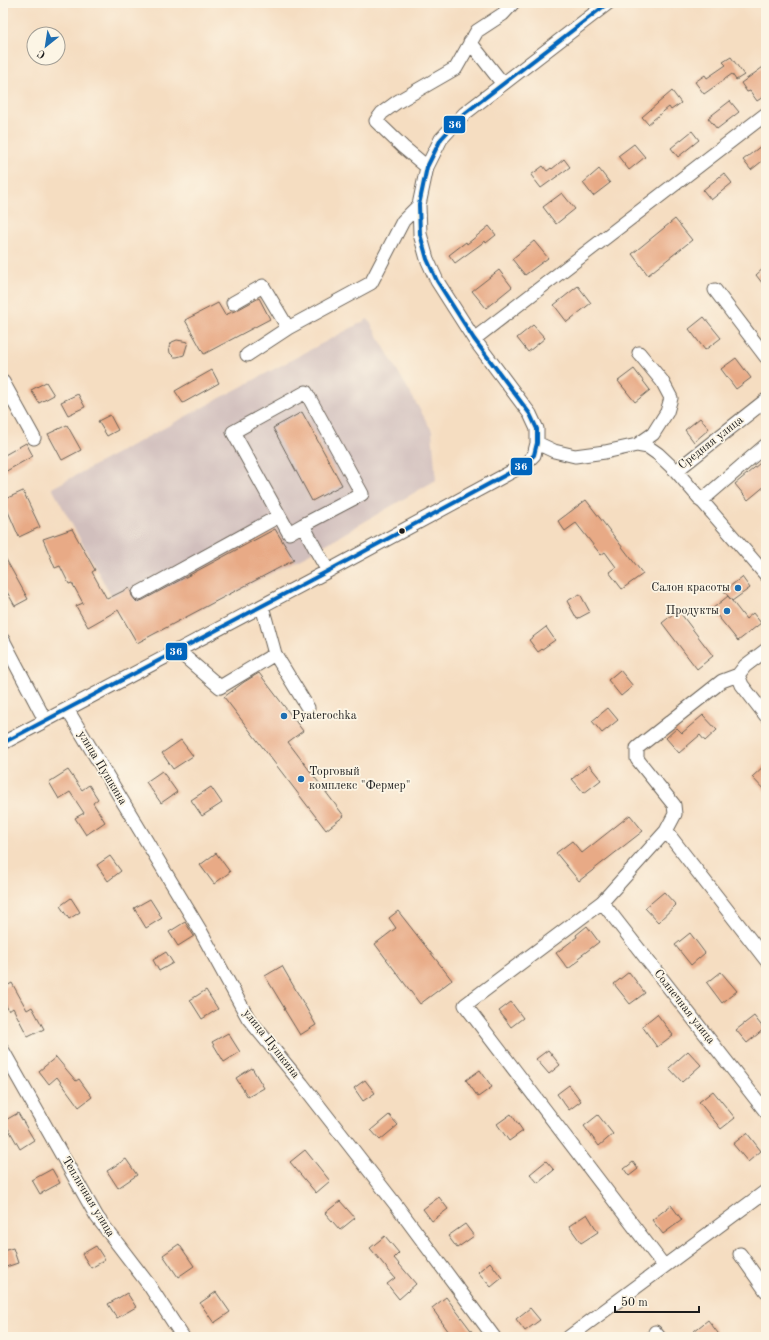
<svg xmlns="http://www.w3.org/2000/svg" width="769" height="1340" font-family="'Old Standard TT',serif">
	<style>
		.industrial { fill: #d1bfbd }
		.building { fill: #e8aa86 }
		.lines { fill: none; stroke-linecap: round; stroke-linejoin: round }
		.minor-casing { stroke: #686056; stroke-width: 15 }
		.minor { stroke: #fff; stroke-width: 13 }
		.bus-1-casing { stroke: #fcf5e5; stroke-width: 7 }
		.bus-1 { stroke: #0065bd; stroke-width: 4 }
		.bus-dot { fill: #1c1c1c; stroke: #fcf5e5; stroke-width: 1.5 }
		.poi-dot { fill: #1f6fb2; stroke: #fcf5e5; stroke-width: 1.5 }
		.labels { text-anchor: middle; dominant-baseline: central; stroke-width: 3.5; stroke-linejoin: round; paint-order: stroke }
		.street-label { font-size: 12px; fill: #1c1c1c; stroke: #fcf5e5 }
		.poi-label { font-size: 12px; fill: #1c1c1c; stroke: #fcf5e5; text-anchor: end }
		.line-badge { stroke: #fcf5e5; stroke-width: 1.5 }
		.badge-label { font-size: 11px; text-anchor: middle; font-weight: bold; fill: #fff }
	</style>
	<rect width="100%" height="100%" fill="#fcf5e5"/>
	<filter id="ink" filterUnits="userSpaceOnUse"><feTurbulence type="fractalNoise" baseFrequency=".025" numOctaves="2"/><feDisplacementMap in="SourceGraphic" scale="8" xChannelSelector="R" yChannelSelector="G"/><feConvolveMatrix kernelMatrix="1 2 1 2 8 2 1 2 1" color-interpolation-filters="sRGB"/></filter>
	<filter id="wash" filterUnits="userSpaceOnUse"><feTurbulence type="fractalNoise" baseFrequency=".012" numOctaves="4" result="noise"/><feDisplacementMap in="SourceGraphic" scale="16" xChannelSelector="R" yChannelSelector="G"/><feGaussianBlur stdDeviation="0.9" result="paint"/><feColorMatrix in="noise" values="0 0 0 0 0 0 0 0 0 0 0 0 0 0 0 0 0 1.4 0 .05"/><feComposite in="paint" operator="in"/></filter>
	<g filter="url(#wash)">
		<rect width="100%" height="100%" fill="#f5ddc1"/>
		<path class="industrial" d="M368,319l64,112 4,49 -120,70 -179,93 -85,-155z"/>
		<g id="blocks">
			<path class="building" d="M731,57l13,18 -8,5 -4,-6 -28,20 -9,-12 10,-7 2,3 19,-13 -3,-3z
				M766,65v30l-9,6 -7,-10 -3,1 -6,-9z
				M672,91l9,12 -10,7 -2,-3 -21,17 -6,-7z
				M730,101l9,11 -22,17 -9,-11z
				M692,131l7,9 -21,17 -7,-9z
				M766,142v16l-15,12 -8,-10z
				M634,144l11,13 -16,13 -11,-14z
				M564,159l6,8 -29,21 -10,-13 12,-9 4,5 4,-3 1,1z
				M599,169l11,14 -17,13 -10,-13z
				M724,173l8,10 -21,17 -8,-10z
				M562,193l13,16 -19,15 -13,-17z
				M675,219l17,21 -44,35 -16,-21z
				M489,226l7,9 -10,8 -1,-2 -30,22 -6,-8 17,-13 1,2z
				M534,241l14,17 -23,17 -13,-16z
				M766,266v22l-10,-13z
				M499,270l13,17 -26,21 -14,-17z
				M578,286l13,17 -24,19 -13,-17z
				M259,298l11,21 -66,35 -19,-34 33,-17 7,12 12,-5z
				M704,317l17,21 -16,12 -16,-21z
				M533,325l12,13 -17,14 -11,-14z
				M177,340l11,2 -4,13 -7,2h-3l-4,-4 -1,-6 3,-5z
				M736,358l15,20 -15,11 -15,-20z
				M634,369l16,21 -15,12 -17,-21z
				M212,370l7,13 -36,20 -8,-12z
				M46,382l8,13 -15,8 -8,-13z
				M78,394l7,13 -17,8 -7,-13z
				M302,412l40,73 -30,16 -39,-73z
				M110,415l8,15 -11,6 -9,-15z
				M700,418l9,11 -15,13 -9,-12z
				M67,425l14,25 -19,10 -14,-26z
				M26,443l7,13 -30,17v-17z
				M766,458v27l-18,15 -13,-16z
				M23,491l17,36 -21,10 -16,-37z
				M586,500l57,74 -21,15 -13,-17 7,-5 -11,-15 -4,3 -25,-32 -11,8 -7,-10z
				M72,529l23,41 -3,2 15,27 22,-11 2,4 1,4 3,4 2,2 6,-2 132,-71 19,31 -157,83 -19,-33 -30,17 -12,-21 7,-3 -11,-20 -3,1 -9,-18 -5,2 -12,-29z
				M3,554l25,45 -13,7 -12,-21z
				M742,577l8,11 -18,13 -8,-10z
				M580,594l10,18 -13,7 -10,-18z
				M728,596l18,23 7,-6 8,10 -23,18 -26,-32z
				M678,610l35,46 -16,13 -35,-46z
				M546,627l9,13 -17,12 -9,-12z
				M620,670l13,16 -12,10 -13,-16z
				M259,673l44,58 -15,11 56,74 -18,14 -102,-133 20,-15z
				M608,708l10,12 -16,13 -10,-12z
				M703,715l14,15 -12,11 -5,-6 -21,18 -13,-15 11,-10 5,5z
				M181,740l12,16 -20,13 -11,-16z
				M766,764v28l-14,-15z
				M589,765l12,15 -17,13 -12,-14z
				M68,770l14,20 7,-5 9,14 -5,4 12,19 -19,13 -11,-17 9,-5 -14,-21 -11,7 -10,-17z
				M162,771l15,21 -16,11 -15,-21z
				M211,787l11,16 -20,13 -11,-16z
				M630,815l13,16 -64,50 -23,-28 16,-12 10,12z
				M216,853l14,19 -16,12 -14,-19z
				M110,856l11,15 -13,10 -11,-16z
				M664,892l12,13 -18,17 -13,-14z
				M71,898l9,14 -11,7 -9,-13z
				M150,899l12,19 -16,10 -12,-20z
				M398,911l54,69 -32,24 -45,-60 21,-16 -7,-10z
				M185,922l9,14 -16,10 -9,-14z
				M587,926l12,16 -21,16 2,2 -12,9 -12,-16 21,-16 -1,-2z
				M690,933l15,20 -14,12 -16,-20z
				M166,952l7,11 -14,8 -6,-11z
				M282,966l34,59 -16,10 -16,-26h1l-20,-33z
				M629,972l16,21 -15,11 -16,-20z
				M721,972l16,19 -15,12 -15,-20z
				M12,983l15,27 5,-3 12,22 -16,8 -15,-29 -4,3 -6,-11v-12z
				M206,990l12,19 -16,10 -12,-19z
				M511,1002l12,16 -12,9 -12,-16z
				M657,1014l16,21 -16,12 -15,-21z
				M754,1016l10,13 -17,14 -11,-13z
				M228,1033l12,19 -16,10 -12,-20z
				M548,1050l12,15 -11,9 -13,-15z
				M688,1051l13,14 -19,17 -13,-14z
				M56,1057l20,24 3,-2 13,18 -13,10 -22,-30 -8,7 -10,-13z
				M252,1068l12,20 -16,9 -12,-19z
				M480,1070l12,17 -14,10 -12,-17z
				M365,1080l10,13 -12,8 -9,-13z
				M569,1085l12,16 -12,9 -12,-16z
				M713,1091l22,27 -14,11 -22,-27z
				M18,1113l16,27 -14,9 -16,-28z
				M511,1114l12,17 -14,10 -12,-17z
				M389,1115l9,10 -18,15 -9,-10z
				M598,1115l15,19 -14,12 -15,-20z
				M747,1133l14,18 -13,11 -15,-18z
				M305,1150l25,31 -14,12 -26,-31z
				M126,1159l11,16 -19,13 -11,-17z
				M546,1161l8,9 -16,13 -8,-9z
				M633,1162l5,7 -9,7 -5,-7z
				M52,1169l8,14 -20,11 -8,-14z
				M439,1197l9,12 -16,12 -9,-12z
				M340,1201l15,17 -15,12 -15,-17z
				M671,1205l11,15 -19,14 -11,-14z
				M587,1214l11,18 -17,11 -12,-17z
				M465,1224l9,12 -17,12 -9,-12z
				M385,1236l14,17 -5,5 22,26 -17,15 -12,-15 8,-6 -25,-30z
				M179,1244l15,22 -16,11 -15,-22z
				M96,1246l9,14 -14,8 -9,-14z
				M13,1248l5,15 -15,5v-17z
				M490,1262l12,16 -11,9 -13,-15z
				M216,1292l14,20 -16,11 -14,-20z
				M127,1293l9,14 -19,11 -9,-14z
				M446,1297l30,40h-23l-7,-9 -14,-20z
				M530,1308l10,12 -15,11 -9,-12z
				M708,1320l13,17h-23l-4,-6z"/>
		</g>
	</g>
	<g filter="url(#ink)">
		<use href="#blocks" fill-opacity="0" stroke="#686056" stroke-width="1"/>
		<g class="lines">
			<defs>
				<path id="minor" d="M470,42l33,42
					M427,167l-24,-20 -27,-26 6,-8 15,-11 59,-34 21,-37 26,-17 10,-11
					M715,290l51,67
					M233,303l30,-17 25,42
					M474,339l292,-225
					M247,355l41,-27 83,-45 32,-62 16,-16
					M3,382l31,56
					M537,443l17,8 21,5 30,-4 32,-7 11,2 10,7 18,17 90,104
					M637,445l16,-11 14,-22 4,-14 -9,-17 -23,-28
					M676,471l90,-71
					M701,501l65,-56
					M303,525l59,-31 -56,-102 -73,40 56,101 14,-8 13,25 12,21
					M139,593l140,-77
					M262,606l13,48 33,54
					M3,640l42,80
					M177,650l43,37 55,-33
					M738,675l4,10 24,31
					M738,675l7,-9 21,-16
					M67,709l133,221 48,88 54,66 94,121 98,132
					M3,743l325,-172 196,-106 10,-10 3,-12v-14l-7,-15 -56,-75 -37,-58 -10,-22 -7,-25 -1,-29 8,-38 14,-28 23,-25 144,-111
					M666,831l100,129
					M602,902l164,210
					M3,1051l94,166 52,68 34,52
					M740,1254l26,37
					M664,1266l-199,-261 137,-103 64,-71 9,-17 -1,-9 -37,-46v-11l85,-67 16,-6
					M655,1332l4,5
					M569,1337l197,-146"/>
			</defs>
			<use href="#minor" class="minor-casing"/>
			<use href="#minor" class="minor"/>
			<defs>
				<path id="bus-1" d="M3,743l325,-172 196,-106 10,-10 3,-12v-14l-7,-15 -56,-75 -37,-58 -10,-22 -7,-25 -1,-29 8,-38 14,-28 23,-25 144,-111"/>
			</defs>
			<use href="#bus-1" class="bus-1-casing"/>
			<use href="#bus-1" class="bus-1"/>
		</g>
	</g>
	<circle class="bus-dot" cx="402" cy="531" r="3.5"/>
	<g class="poi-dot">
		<circle cx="738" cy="588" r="4"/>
		<circle cx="727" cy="611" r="4"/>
		<circle cx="284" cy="716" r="4"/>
		<circle cx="301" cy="779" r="4"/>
	</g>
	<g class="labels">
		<g class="street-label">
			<text transform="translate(711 443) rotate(-38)">Средняя улица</text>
			<text transform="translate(102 768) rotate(59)">улица Пушкина</text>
			<text transform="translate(684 1007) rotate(52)">Солнечная улица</text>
			<text transform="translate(271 1044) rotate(52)">улица Пушкина</text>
			<text transform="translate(88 1197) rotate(59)">Тепличная улица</text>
		</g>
		<g class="poi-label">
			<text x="730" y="588">Салон красоты</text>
			<text x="719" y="611">Продукты</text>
			<text x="292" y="716" text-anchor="start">Pyaterochka</text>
			<text x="309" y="772" text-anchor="start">Торговый<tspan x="309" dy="14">комплекс "Фермер"</tspan></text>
		</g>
	</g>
	<g class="line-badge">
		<rect x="443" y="115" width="23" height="19" rx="4" fill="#0065bd"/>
		<rect x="510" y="457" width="23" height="19" rx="4" fill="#0065bd"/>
		<rect x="165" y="642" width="23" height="19" rx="4" fill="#0065bd"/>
	</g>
	<g class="badge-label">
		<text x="455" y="128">36</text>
		<text x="521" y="470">36</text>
		<text x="176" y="655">36</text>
	</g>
	<rect width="769" height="1340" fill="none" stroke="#fcf5e5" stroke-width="16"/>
	<g transform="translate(46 46) rotate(210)"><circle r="19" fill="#fcf5e5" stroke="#a29e95"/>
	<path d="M0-3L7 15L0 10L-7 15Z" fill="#1f6fb2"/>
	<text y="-6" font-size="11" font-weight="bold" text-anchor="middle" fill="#1c1c1c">С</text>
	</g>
	<path d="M615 1306v6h84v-6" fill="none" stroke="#1c1c1c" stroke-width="2"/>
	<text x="621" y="1306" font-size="12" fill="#1c1c1c" stroke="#fcf5e5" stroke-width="3" paint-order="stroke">50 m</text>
</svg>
